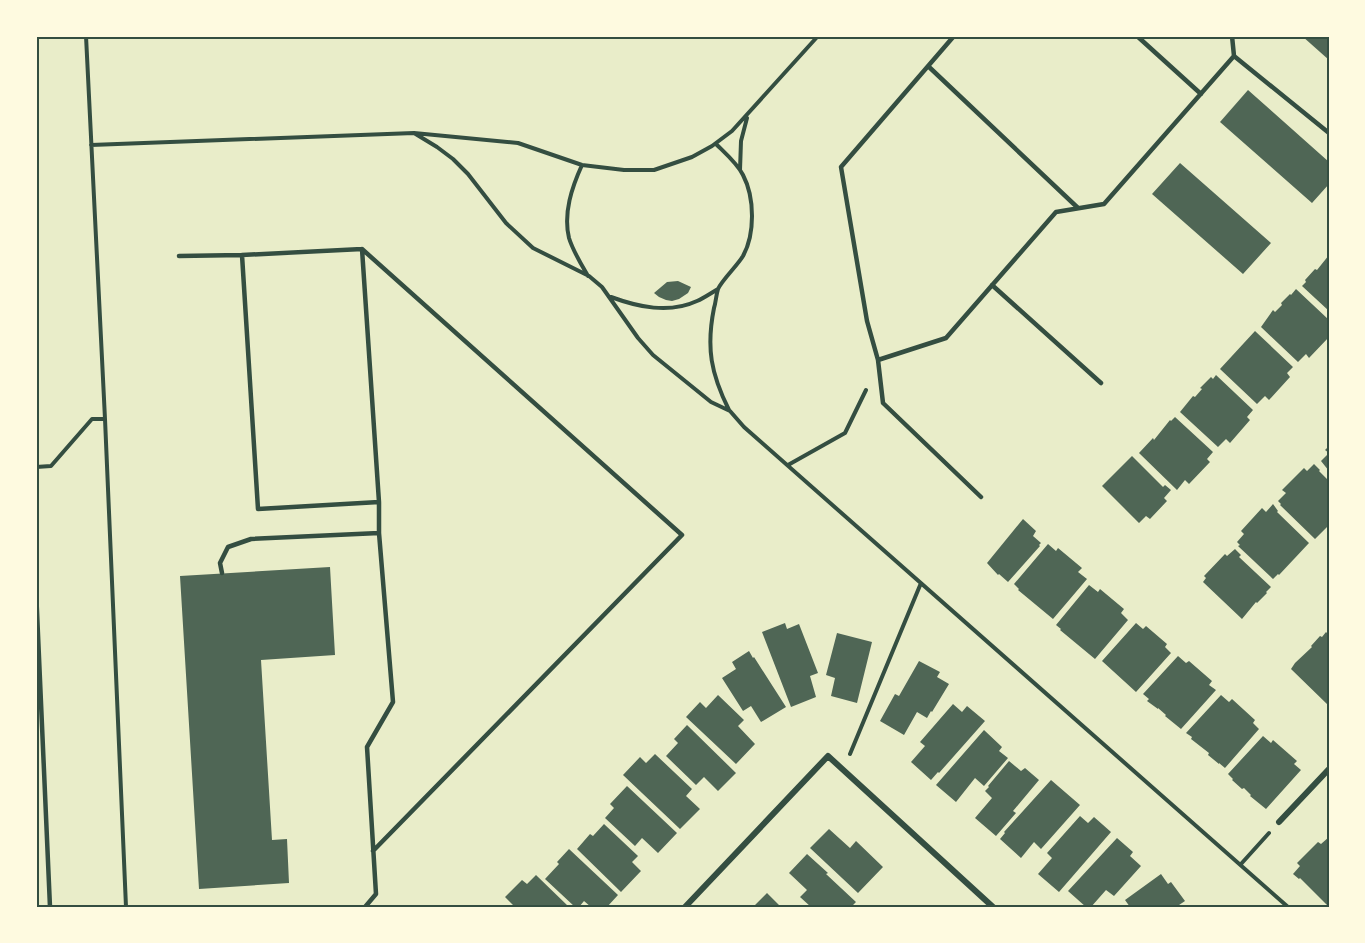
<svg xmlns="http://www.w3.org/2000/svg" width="1365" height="943" font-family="Raleway,sans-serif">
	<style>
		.building { fill: #4f6655 }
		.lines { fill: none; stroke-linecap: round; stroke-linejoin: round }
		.path { stroke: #344e41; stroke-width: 4 }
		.service { stroke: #344e41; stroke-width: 4.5 }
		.minor { stroke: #344e41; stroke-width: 6 }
		.neatline { fill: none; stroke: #344e41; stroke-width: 2 }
	</style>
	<rect width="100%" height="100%" fill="#e9edc9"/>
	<path class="building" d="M1302,36h27v24z
		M1248,90l81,72v22l-17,19 -92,-81z
		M1180,163l91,80 -28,31 -91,-80z
		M1329,255v56l-27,-25 4,-4 -1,-2 10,-11 2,1z
		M678,281l13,6 -3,6 -9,6 -7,2 -6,-1 -7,-3 -5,-4 13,-11z
		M1296,289l33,31v9l-2,2 2,2v4l-20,21 -3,-4 -8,8 -37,-35 12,-17 2,2 7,-7 -1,-2 9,-9 1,1z
		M1255,331l38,36 -6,6 3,4 -21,23 -4,-4 -8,8 -37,-35z
		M1216,375l37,35 -6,7 3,3 -20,23 -4,-4 -8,8 -38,-35 13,-16 2,1 7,-8 -2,-1 11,-11 2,2z
		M1175,417l38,35 -6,7 3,3 -21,22 -4,-4 -8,10 -38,-37 14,-15 1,2 16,-20 1,1z
		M1329,446v25l-8,-10 8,-8 -4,-3z
		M1132,456l31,31 2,-2 6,5 -7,8 3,3 -17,18 -4,-3 -7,7 -37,-37z
		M1314,464l6,6 -1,1 10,10v44l-14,14 -35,-34 1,-1 -3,-3 8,-8 -4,-3 22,-22 3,3z
		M1273,504l5,7 -1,1 32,31 -30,32 -1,-1 -5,5 -35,-33 2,-1 -3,-3 7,-8 -3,-3 21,-23 4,4z
		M1023,519l13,12 -3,5 8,7 -2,2 1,1 -32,36 -9,-8 -1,1 -11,-12z
		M1048,544l8,7 2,-3 24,20 -4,4 9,7 -34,40 -35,-29 1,-1 -5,-5z
		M1235,549l6,6 -2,2 32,30 -5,5 1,1 -10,10 -1,-1 -14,17 -39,-37 3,-4 -2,-2 21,-22 2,2z
		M330,567l5,88 -74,5 11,180 15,-1 2,44 -90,6 -19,-313z
		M1089,585l9,7 2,-3 24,20 -3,4 7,7 -33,39 -35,-29 1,-1 -5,-4z
		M785,623l2,6 12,-5 19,49 -8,3 6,21 -25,10 -29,-75z
		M1136,623l7,6 3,-3 21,18 -2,3 6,6 -35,39 -34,-31z
		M1326,632l3,3v71l-38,-37 4,-6 17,-16 -1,-1 9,-10 2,1z
		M837,633l35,9 -15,61 -26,-7 4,-18 -9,-3z
		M749,651l4,7 1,-1 32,50 -25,15 -10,-16 -8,5 -21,-33 14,-9 -4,-7z
		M1178,656l8,7 3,-2 23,20 -3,4 7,5 -35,39 -16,-13 1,-1 -8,-7v1l-11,-8 2,-2 -6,-5z
		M919,661l21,11 -3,5 12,7 -17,28 -1,-1 -4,7 -10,-6 -13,23 -24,-14 15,-27 4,2z
		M718,695l26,25 -6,6 17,18 -19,20 -50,-47 14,-15 6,6z
		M1221,695l8,7 3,-3 23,21 -2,3 6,6 -34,39 -6,-5v1l-11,-9 1,-2 -18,-14 1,-2 -6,-4z
		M953,704l9,8 5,-6 18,15 -46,52 -1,-1 -7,8 -20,-18 14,-16 -5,-4z
		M687,725l49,48 -18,18 -14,-14 -8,8 -30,-29 12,-13 -4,-4z
		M984,730l18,17 -3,4 9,7 -24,28 -9,-8 -19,24 -20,-17z
		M1263,736l8,7 2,-3 24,21 -3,3 7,6 -35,39 -16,-13 1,-1 -7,-7 -2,1 -10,-9 1,-1 -5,-5z
		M655,754l37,35 -6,7 14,13 -20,20 -57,-54 17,-18 6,6z
		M1009,761l12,10 4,-3 14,12 -26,31 3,2 -20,23 -21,-18 17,-20 -7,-7 4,-4 -1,-1z
		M1051,780l29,25 -39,44 -7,-7 -13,16 -21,-19 5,-6 -1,-1z
		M627,786l50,47 -19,20 -16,-15 -7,8 -30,-28 9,-10 -4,-4z
		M1080,816l8,7 6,-6 17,15 -52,60 -21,-18 14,-16 -5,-5z
		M604,824l34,32 -6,6 9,9 -20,21 -44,-43 13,-15 3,2z
		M829,829l21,19 6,-7 27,26 -25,26 -48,-45z
		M1329,837v70l-29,-29 -1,1 -6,-5 7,-8 -3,-3 21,-21 3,2z
		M1117,838l16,14 -3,4 11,10 -27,30 -8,-6 -15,17h-5l-18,-16z
		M569,849l49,46 -11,12h-16l-7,-6 -5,6h-4l-30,-28 14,-15 -2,-2z
		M807,854l21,19 -2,1 30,28 -5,5h-40l-11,-10 7,-7 -18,-17z
		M1161,874l7,10 3,-2 14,19 -9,6h-46l-5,-7z
		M536,875l33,32h-54l-10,-10 17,-17 5,4z
		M767,893l14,14h-28z"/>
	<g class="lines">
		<path class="path" d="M86,36l19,383 21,488
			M414,133l23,14 16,12 15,15 38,49 27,25 56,28 13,11 36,51 15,17 58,47 19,9 14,16 544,480
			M716,144c9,9 21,19 27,31 12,23 12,59 0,81 -6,10 -21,24 -25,33 -2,6 -2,13 -4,19 -8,40 -3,66 15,102
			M91,145l323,-12 104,10 64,22 42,5h30l38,-13 20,-11 20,-15 86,-95
			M582,165c-10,22 -19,48 -13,73 4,13 12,26 19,38
			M740,170l1,-29 6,-23
			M611,297c27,10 58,17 86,4 7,-3 14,-8 21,-12
			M788,465l57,-32 21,-43
			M36,467l15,-1 41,-47h13
			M850,754l71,-171
			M1241,864l28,-31"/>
		<path class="service" d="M954,36l-113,131 26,154 11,39 68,-22 110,-126 48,-8 130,-148 -2,-20
			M1137,36l64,58
			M1234,56l95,77
			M928,66l150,142
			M362,249l17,253 -121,7 -16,-254 120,-6 320,286 -309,316
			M179,256l63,-1
			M992,285l109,98
			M878,360l5,43 98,94
			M379,502v31
			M222,573l-2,-10 8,-16 23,-8 128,-6 14,169 -26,45 9,147 -11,13
			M36,589l14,318"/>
		<path class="minor" d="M1279,822l50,-53
			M685,907l143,-151 165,151"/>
	</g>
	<rect width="1365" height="943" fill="none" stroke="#fefae0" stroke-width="75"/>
	<rect x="38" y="38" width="1290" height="868" class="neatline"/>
</svg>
